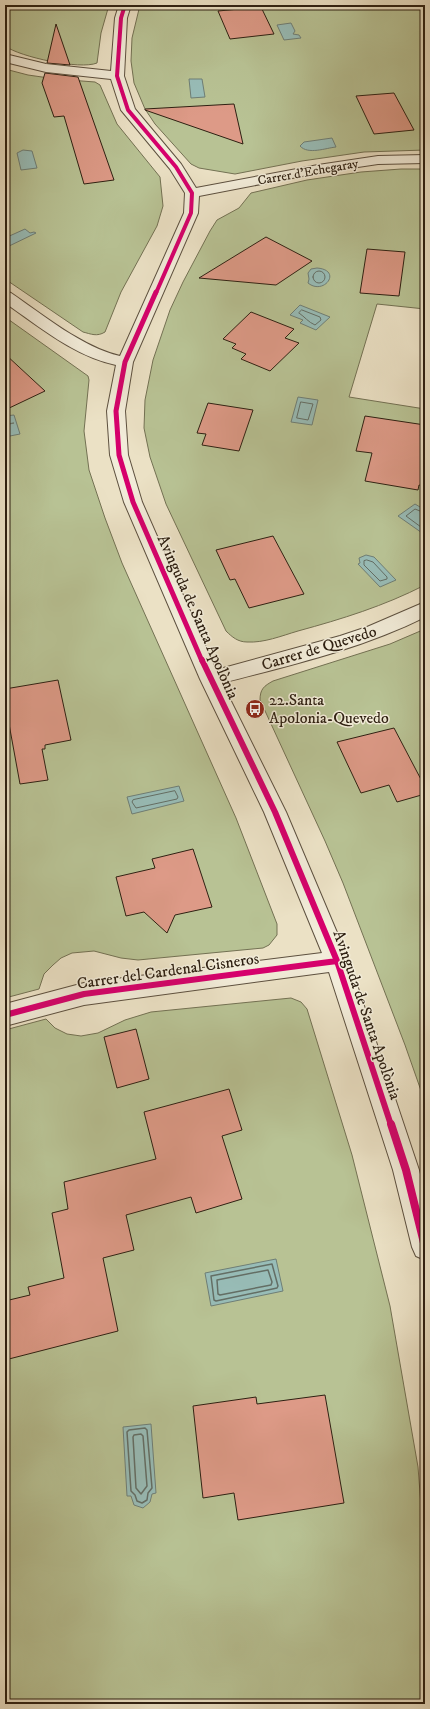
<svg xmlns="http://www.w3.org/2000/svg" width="430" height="1709" font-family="'IM FELL DW Pica',serif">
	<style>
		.green { fill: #b8c294; stroke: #737153 }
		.water { fill: #98bdb8; stroke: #6e7e76 }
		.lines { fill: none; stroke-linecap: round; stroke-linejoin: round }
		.shore-far1 { stroke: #636e65; stroke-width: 1 }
		.shore { stroke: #636e65; stroke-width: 1.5 }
		.building { fill: #dd9a87; stroke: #2e2012 }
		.minor-casing { stroke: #5d503f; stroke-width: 2 }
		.minor { fill: #f2ecd9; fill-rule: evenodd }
		.cycleway-far3-casing { stroke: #f2ecd9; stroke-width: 5.5 }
		.cycleway-far2-casing { stroke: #f2ecd9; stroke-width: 7 }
		.cycleway-far1-casing { stroke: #f2ecd9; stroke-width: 8 }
		.cycleway-casing { stroke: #f2ecd9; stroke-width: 10 }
		.cycleway-far3 { stroke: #d6006c; stroke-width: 4 }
		.cycleway-far2 { stroke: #d6006c; stroke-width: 5 }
		.cycleway-far1 { stroke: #d6006c; stroke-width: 6 }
		.cycleway { stroke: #d6006c; stroke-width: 8 }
		.labels { text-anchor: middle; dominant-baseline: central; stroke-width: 3; stroke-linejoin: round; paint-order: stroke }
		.far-street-label { font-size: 13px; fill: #2e2012; stroke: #f2ecd9 }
		.street-label { font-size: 16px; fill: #2e2012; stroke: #f2ecd9 }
		.poi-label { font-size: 16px; fill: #2e2012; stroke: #f2ecd9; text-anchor: start }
	</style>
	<rect width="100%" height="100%" fill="#ebe1c5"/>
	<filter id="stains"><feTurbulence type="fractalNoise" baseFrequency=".005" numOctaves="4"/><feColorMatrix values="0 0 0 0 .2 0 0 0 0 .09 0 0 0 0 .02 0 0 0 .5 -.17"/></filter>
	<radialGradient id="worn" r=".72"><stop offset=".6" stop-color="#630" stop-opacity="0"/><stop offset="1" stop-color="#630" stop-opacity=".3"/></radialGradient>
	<path class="green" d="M6,5h103l-8,28 -4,30c-17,7 -77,-6 -92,-17z
		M140,5h285v145l-61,2 -62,9 -67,13 -36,-6 -8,-4 -36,-40 -10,-15 -11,-26 -3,-22 1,-23z
		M5,69l23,6 28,4 39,3 5,3 17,39 43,53 3,29 -6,20 -36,66 -16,40c-8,5 -14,2 -22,0l-78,-53z
		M401,169h24v140l-48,-5 -28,93 76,12v176c-41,21 -83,34 -127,46 -17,5 -34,12 -51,11 -9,0 -15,-5 -21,-11l-60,-127 -16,-47 -6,-29 1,-28 8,-40 17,-50 13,-28 27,-51 7,-11 22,-12 12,-15 56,-13 54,-8z
		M5,317l83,59 1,4 -5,51 5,39 16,48 17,45 114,255 41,106v11l-8,10 -6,3 -125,12 -17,-2 -27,-7 -22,2 -11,5 -8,7 -9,9 -5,15 -34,9z
		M425,629v473l-20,-57 -62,-162 -18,-42 -65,-141c0,-11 4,-14 13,-19l117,-37z
		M291,998l10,4 6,7 45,146 38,151 28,161 7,90v147h-420v-674l41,-11 9,9 12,6 14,2 17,-3 27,-13 26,-8z"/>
	<path class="water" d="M291,23l4,8 -2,3 6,1 2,3 -17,2 -7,-15z
		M189,79h13l3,18 -14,1z
		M332,138l4,9c-10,1 -28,8 -36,-1l4,-4z
		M23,150l9,1 5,17 -16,2 -4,-17z
		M25,229l5,4 4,-1 2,1 -31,15v-10z
		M317,268c26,2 7,28 -9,15l1,-4 -1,-6 3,-4z
		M300,305l30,12 -14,13 -16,-7 3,-3 -13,-5z
		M298,397l20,3 -6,25 -21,-3z
		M14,415l6,19 -15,3v-12l9,-2 -9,1v-8z
		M415,504l10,6v25l-27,-19z
		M366,555l8,2 22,23 -16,7 -22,-23 2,-1 -1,-5z
		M179,786l5,15 -52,13 -5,-17z
		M276,1259l7,32 -72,15 -6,-33z
		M151,1424l5,69 -4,1 -2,8 -7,6 -9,-3 -3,-9h-4l-4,-69z"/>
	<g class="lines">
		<path class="shore-far1" d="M313 277a6 6 0 1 1 12 0a6 6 0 1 1-12 0Z
			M302,310l18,7 1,3 -6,5c-7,-3 -10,-8 -16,-12z
			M301,402l12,2 -5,16 -11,-2z
			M425,513l-10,-4 -9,7 19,14
			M367,560l6,2 14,15v2l-7,2 -16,-16v-4z
			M175,791l3,6 -1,2 -41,9 -4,-6 1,-2z"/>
		<path class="shore" d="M272,1264l6,22 -1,2 -61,13 -2,-1 -3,-24z
			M268,1270l4,12 -1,3 -51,10 -2,-1 -1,-14z
			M145,1428l2,2 5,58 -4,5 -1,7 -5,3 -5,-2 -2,-6 -4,-4 -4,-59 2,-2z
			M141,1434l2,2 4,50 -6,8 -5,-6 -3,-51 1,-2z"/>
	</g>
	<path class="building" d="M261,7l13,27 -44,5 -12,-28z
		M56,24l14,41 -23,-2z
		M45,73l33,4 36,103 -30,4 -20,-68 -10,1 -12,-34z
		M394,93l20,37 -40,4 -18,-38z
		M234,104l9,40 -98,-34v-1z
		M266,237l46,24 -36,24 -77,-7z
		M367,249l38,3 -6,44 -39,-3z
		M251,312l43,17 -9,9 14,5 -29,28 -29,-12 5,-5 -14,-6 4,-4 -13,-5z
		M5,354l40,37 -40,19z
		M208,403l45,7 -14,41 -37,-6 4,-11 -9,-1z
		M365,416l60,9v61l-6,-1 -1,5 -53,-9 7,-28 -16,-2z
		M273,536l31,58 -55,14 -14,-29 -5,1 -14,-30z
		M58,680l13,60 -26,5v4h-3l6,31 -28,4 -15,-82v-13z
		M394,728l31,59v7l-28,8 -8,-17 -28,8 -24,-51z
		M193,849l19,58 -37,8 -8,18 -23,-21 -18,4 -10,-39 39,-9 -3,-9z
		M136,1029l13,50 -32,9 -13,-51z
		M229,1089l13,41 -20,6 20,63 -46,14 -5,-16 -65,18 8,35 -31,8 15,73 -113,29v-59l25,-6 -2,-8 36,-9 -12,-65 16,-4 -4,-27 92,-23 -12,-47z
		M325,1395l19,108 -106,17 -4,-27 -31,5 -10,-92 63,-9 1,7z"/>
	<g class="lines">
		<defs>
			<path id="minor" d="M119,5h12l-4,13 -3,58 11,33 46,55 15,24 122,-23 60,-9 47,-1v8l-47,1 -60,9 -119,23 -1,17 -65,149 -8,49 3,44 14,47 74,168 124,-34 27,-9 58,-25v15c-64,32 -134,48 -203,66l64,129 63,149 70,209 6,25v65l-9,-4 -4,-9 -19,-77 -64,-198 -245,33 -79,21v-22l79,-21 238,-30 -58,-141 -64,-133 -76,-177 -14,-47 -3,-44 9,-46c-42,-9 -76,-38 -111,-62v-12l6,2c31,21 72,55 109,63l64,-143 1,-20 -15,-24 -49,-59 -10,-31 -65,-7 -41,-10v-8l41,10 65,7 4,-53z"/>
		</defs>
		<use href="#minor" class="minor-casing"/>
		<use href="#minor" class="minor"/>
		<defs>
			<path id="cycleway-far3" d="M125,5l-4,13 -4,58 11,34 48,57 16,26 -1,20 -35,80"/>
			<path id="cycleway-far2" d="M156,292l-31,70 -9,49 3,44 14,47 69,159"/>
			<path id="cycleway-far1" d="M202,660l73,152 62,149 54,164
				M5,1015l79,-21 253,-33"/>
			<path id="cycleway" d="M391,1124l15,46 19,77"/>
		</defs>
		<use href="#cycleway-far3" class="cycleway-far3-casing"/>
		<use href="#cycleway-far2" class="cycleway-far2-casing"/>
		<use href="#cycleway-far1" class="cycleway-far1-casing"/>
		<use href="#cycleway" class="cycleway-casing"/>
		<use href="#cycleway-far3" class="cycleway-far3"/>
		<use href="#cycleway-far2" class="cycleway-far2"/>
		<use href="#cycleway-far1" class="cycleway-far1"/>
		<use href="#cycleway" class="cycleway"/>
	</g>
	<defs>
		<symbol id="bus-disc" viewBox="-11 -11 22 22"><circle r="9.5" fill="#8f2418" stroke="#f2ecd9"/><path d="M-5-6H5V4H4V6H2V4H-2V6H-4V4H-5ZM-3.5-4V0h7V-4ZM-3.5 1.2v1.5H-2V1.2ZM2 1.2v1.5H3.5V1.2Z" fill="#fff"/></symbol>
	</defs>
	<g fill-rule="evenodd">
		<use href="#bus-disc" x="244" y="698" width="22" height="22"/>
	</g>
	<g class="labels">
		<g class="far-street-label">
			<text transform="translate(308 172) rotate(-10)">Carrer d'Echegaray</text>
		</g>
		<g class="street-label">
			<text transform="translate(198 617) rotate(66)">Avinguda de Santa Apolònia</text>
			<text transform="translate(319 648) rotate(-17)">Carrer de Quevedo</text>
			<text transform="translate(168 971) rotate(-8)">Carrer del Cardenal Cisneros</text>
			<text transform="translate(367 1015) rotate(71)">Avinguda de Santa Apolònia</text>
		</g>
		<g class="poi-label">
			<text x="269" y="700">22.Santa<tspan x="269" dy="18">Apolonia-Quevedo</tspan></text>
		</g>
	</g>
	<rect width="430" height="1709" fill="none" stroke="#ebe1c5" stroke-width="20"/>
	<rect x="6" y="6" width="418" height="1697" fill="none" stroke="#2e2012" stroke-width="2"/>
	<rect x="10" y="10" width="410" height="1689" fill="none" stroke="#2e2012"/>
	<rect width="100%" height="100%" filter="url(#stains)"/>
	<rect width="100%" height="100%" fill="url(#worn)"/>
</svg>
